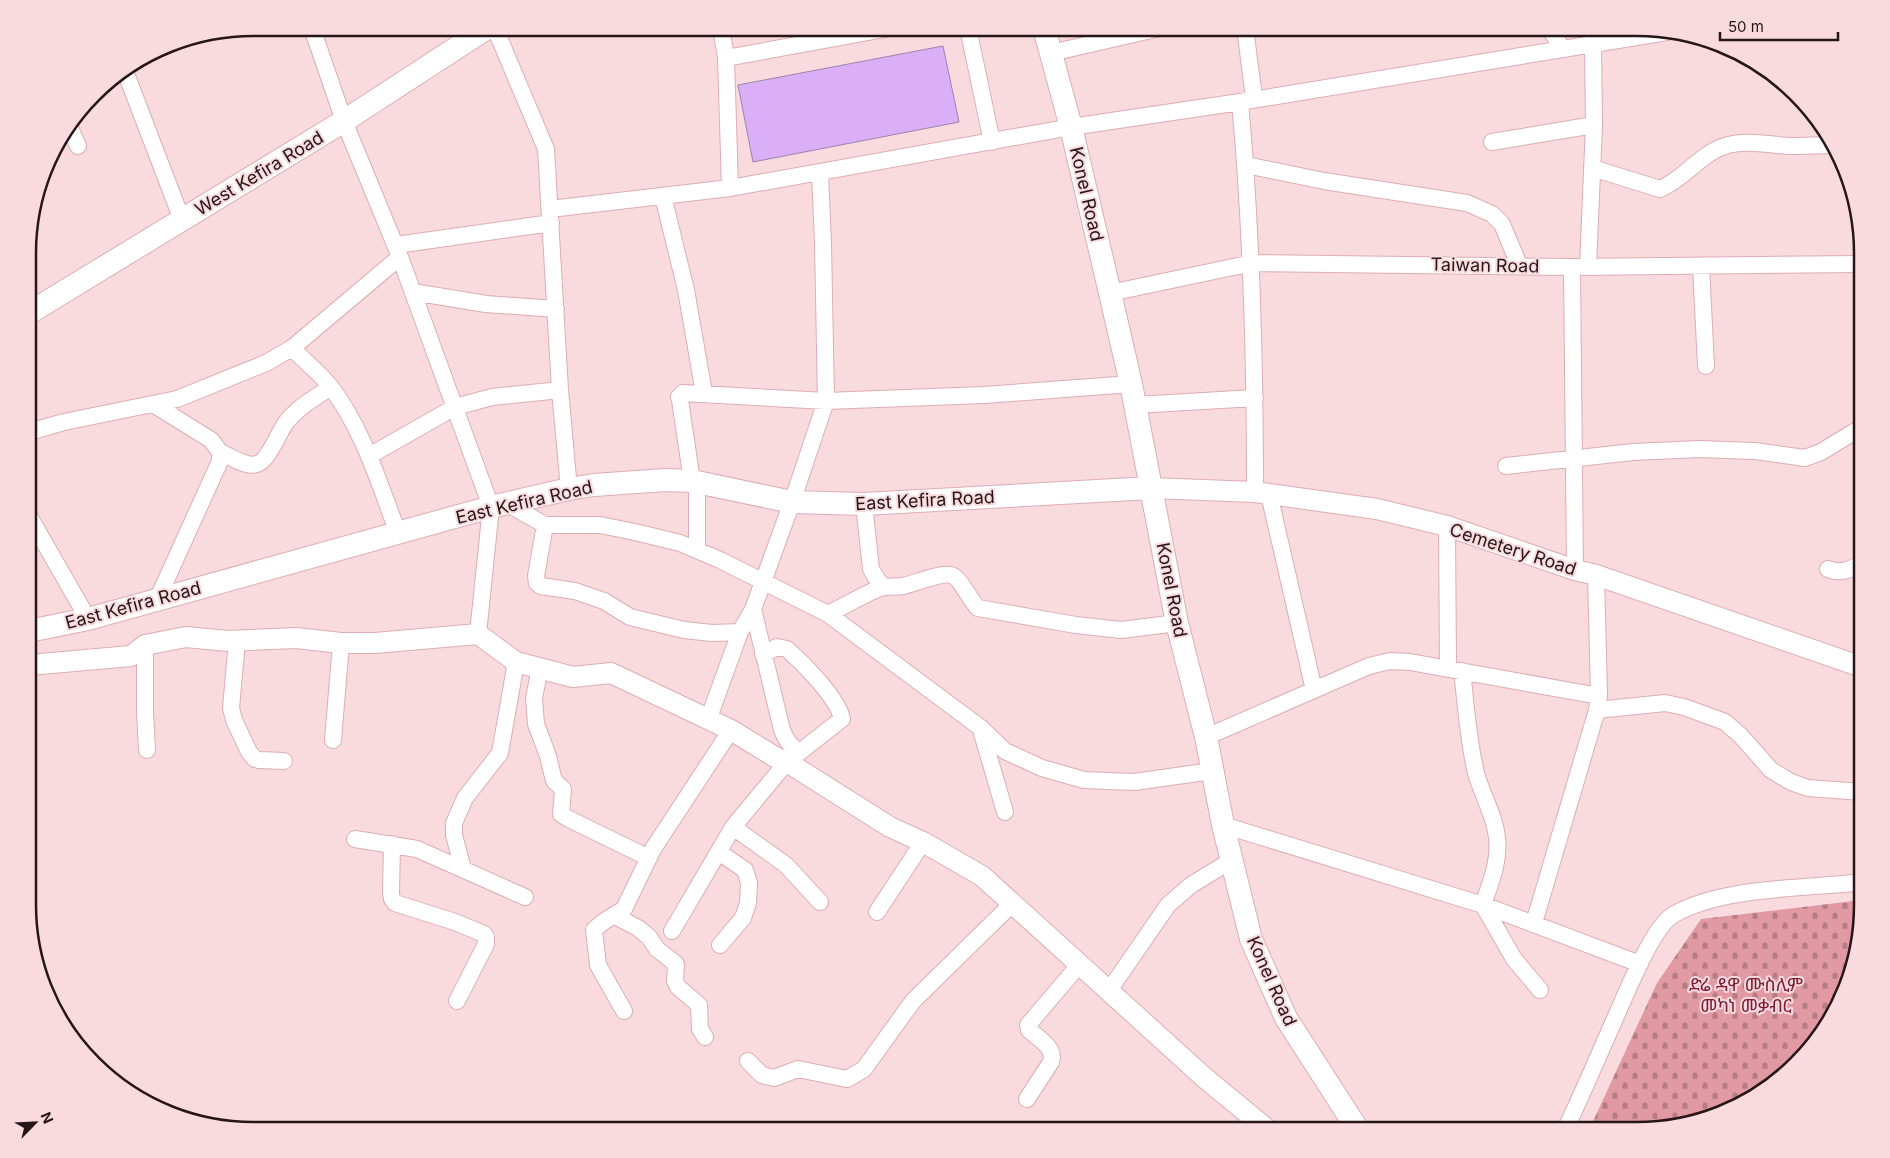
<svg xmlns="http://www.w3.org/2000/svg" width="1890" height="1158" font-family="Inter,'Noto Sans Ethiopic',sans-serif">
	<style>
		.cemetery { fill: url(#cemetery-stones) }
		.building { fill: #daaff8; stroke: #9a85a9 }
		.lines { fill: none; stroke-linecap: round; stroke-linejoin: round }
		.minor-casing { stroke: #deadb3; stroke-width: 18 }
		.tertiary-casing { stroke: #deadb3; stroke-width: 22 }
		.secondary-casing { stroke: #deadb3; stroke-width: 24 }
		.minor { stroke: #fff; stroke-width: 16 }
		.tertiary { stroke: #fff; stroke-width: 20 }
		.secondary { stroke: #fff; stroke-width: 22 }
		.labels { text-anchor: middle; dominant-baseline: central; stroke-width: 4; stroke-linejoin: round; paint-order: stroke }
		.street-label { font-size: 18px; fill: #271618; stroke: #f9dade }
		.park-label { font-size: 18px; fill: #7c1833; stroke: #f9dade }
		.rim { fill: none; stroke: #271618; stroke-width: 2.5 }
	</style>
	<defs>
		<pattern id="cemetery-stones" width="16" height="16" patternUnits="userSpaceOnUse" patternTransform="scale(1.25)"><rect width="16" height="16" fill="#e199a3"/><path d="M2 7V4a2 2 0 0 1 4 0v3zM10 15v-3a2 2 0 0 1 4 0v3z" fill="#b67c84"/></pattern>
	</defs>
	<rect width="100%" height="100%" fill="#f9dade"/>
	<path class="cemetery" d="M1862,900v19l-11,58 -26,53 -76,70 -98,30h-62l68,-147 44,-64z"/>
	<path class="building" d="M943,46l16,76 -206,40 -15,-77z"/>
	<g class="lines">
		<defs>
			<path id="minor" d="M312,28l32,93 56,136 91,250 -13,127
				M495,28l51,121 14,241 9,99
				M721,28l5,30 4,130
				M968,28l24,114
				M1245,28l9,70
				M1549,28l13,20
				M1051,53l109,-25
				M726,58l164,-30
				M125,71l57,149
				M1240,102c12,130 15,260 15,390
				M70,128l8,18
				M1492,142l102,-17
				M1246,165l78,16 143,22 25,11 10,10 17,41
				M1592,168l68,21c24,-10 40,-35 65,-43 19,-7 45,-1 66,0 14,0 28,-1 43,-1
				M663,196l23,94 18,103
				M550,209l180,-21 341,-61 169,-25 427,-70
				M396,245l155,-22
				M1701,266l5,100
				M1572,267l3,303
				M1588,267l6,-142 -1,-82
				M413,292l73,12 70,5
				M1110,293l142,-30 320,4 290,-3
				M292,348c12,13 27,24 38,38 33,43 49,97 68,147
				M153,404l58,36 9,12v9l-63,139
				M1135,405l120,-7
				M29,432l35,-10 113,-23 89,-36 26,-15 108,-91
				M220,452c10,4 26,16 37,12 11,-3 21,-30 28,-40 11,-16 30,-26 46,-37
				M369,456l86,-49 37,-10 68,-7
				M1506,466l127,-14 66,-3 56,2 50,7 16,-6 41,-25
				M692,481l-12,-81 -1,-3 4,-4 143,8 158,-6 147,-11
				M1269,494l45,196
				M508,504l37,21h55l35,7 45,11 40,17 108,54 153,114 24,23 37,17 42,12 50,2 78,-11
				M864,504l7,65 5,9 8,9
				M29,516l59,103
				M545,525l-9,51 1,7 4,3 34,5 29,10 26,16 54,13 28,3 28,-1
				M1447,526l1,143
				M697,549v-67
				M1828,569c13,5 22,1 34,-6
				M753,609l29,121c4,9 8,17 17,21
				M828,614c11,-5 47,-26 56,-27 6,-1 13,0 19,-1 12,-2 43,-17 52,-9 7,5 15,23 23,31l98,17 45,5 56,-7
				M237,641l-6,67 3,12 15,32 6,7 4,1 25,1
				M145,645v67l2,38
				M540,668l-6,30 2,26 12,32 6,25 9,8 -2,25 8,5 80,39
				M1462,671c4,34 6,69 14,102 6,22 19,43 21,65 3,23 -7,46 -14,67l31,54 26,31
				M1597,710l68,-7 19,4 41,15 16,14 30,34 20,12 17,6 54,4
				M708,720l32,-88 13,-23 10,-27 29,-80 34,-101 -3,-158 -3,-70
				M981,730l24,82
				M1206,737l163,-71 21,-5 20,1 189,34
				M333,740l8,-97
				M1223,825l260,80 157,59
				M733,827l53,38 34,37
				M355,839l62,10 108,48
				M392,844l-1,49 1,6 3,4 60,19 29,12 2,3v7l-29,57
				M719,852l26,18 4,13 -1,20 -5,15 -23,27
				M463,869l-9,-34v-12l11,-25 35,-45 16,-91
				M877,912l46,-70
				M615,916l23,12 11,9 8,12 19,15 -1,17 3,6 21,18 1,24 5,8
				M1534,923l63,-213 2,-14 -3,-121
				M672,931l61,-104 54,-65 55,-43c-4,-21 -39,-56 -55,-70l-10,-2 -14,7
				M1108,992l60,-87 23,-20 41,-25
				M624,1011l-26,-46 -4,-35 9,-8 21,-13 29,-60 78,-119
				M748,1061l14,14 12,3 24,-9 49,10 17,-10 49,-68 100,-98
				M1027,1099l24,-37c5,-14 -12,-23 -22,-32l-1,-5 51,-60
				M1565,1130c17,-35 32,-71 48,-107 11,-24 39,-96 60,-108 49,-29 133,-26 189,-33"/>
			<path id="tertiary" d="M1151,488l104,4 122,17 70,17 128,44 21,5 266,92
				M29,665l102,-9 14,-11 41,-8 42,4 68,-3 45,5h34l103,-9 38,28 57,15 38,-4 120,57 44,27 12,5 103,65 33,15 59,34 224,203 62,51"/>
			<path id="secondary" d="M1044,28l27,99 39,166 21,91 46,239 29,114 17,88 28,114 35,79 72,112
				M29,313l315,-192 143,-93
				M29,631l59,-12 403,-112 78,-18 25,-4 71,-5 27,1 100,21 72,2 287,-16"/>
		</defs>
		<use href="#minor" class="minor-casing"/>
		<use href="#tertiary" class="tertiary-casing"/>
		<use href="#secondary" class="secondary-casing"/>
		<use href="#minor" class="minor"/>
		<use href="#tertiary" class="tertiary"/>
		<use href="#secondary" class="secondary"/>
	</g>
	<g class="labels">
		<g class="street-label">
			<text transform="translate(259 173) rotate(-31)">West Kefira Road</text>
			<text transform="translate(1087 194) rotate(77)">Konel Road</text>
			<text transform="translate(1485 265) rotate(1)">Taiwan Road</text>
			<text transform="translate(925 500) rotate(-3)">East Kefira Road</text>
			<text transform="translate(524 502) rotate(-13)">East Kefira Road</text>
			<text transform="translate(1513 549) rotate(18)">Cemetery Road</text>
			<text transform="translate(1172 590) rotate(79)">Konel Road</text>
			<text transform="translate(133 605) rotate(-15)">East Kefira Road</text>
			<text transform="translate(1272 981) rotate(66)">Konel Road</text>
		</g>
		<g class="park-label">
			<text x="1746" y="984">ድሬ ዳዋ ሙስሊም<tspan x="1746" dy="21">መካነ መቃብር</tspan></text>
		</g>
	</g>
	<path d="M0 0H1890V1158H0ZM253 36H1637A217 217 0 0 1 1854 253V905A217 217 0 0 1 1637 1122H253A217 217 0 0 1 36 905V253A217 217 0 0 1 253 36Z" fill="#f9dade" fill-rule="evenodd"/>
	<path class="rim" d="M253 36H1637A217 217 0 0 1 1854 253V905A217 217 0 0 1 1637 1122H253A217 217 0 0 1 36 905V253A217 217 0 0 1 253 36Z"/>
	<g transform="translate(35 1123) rotate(66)" stroke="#f9dade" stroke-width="4" paint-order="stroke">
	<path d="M0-4L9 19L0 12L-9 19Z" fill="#271618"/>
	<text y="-8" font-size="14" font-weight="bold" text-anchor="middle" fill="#271618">N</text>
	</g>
	<path d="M1720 32v8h118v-8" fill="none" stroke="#271618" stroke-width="2.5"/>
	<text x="1728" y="32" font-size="15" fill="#271618" stroke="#f9dade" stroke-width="4" paint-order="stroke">50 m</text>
</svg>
